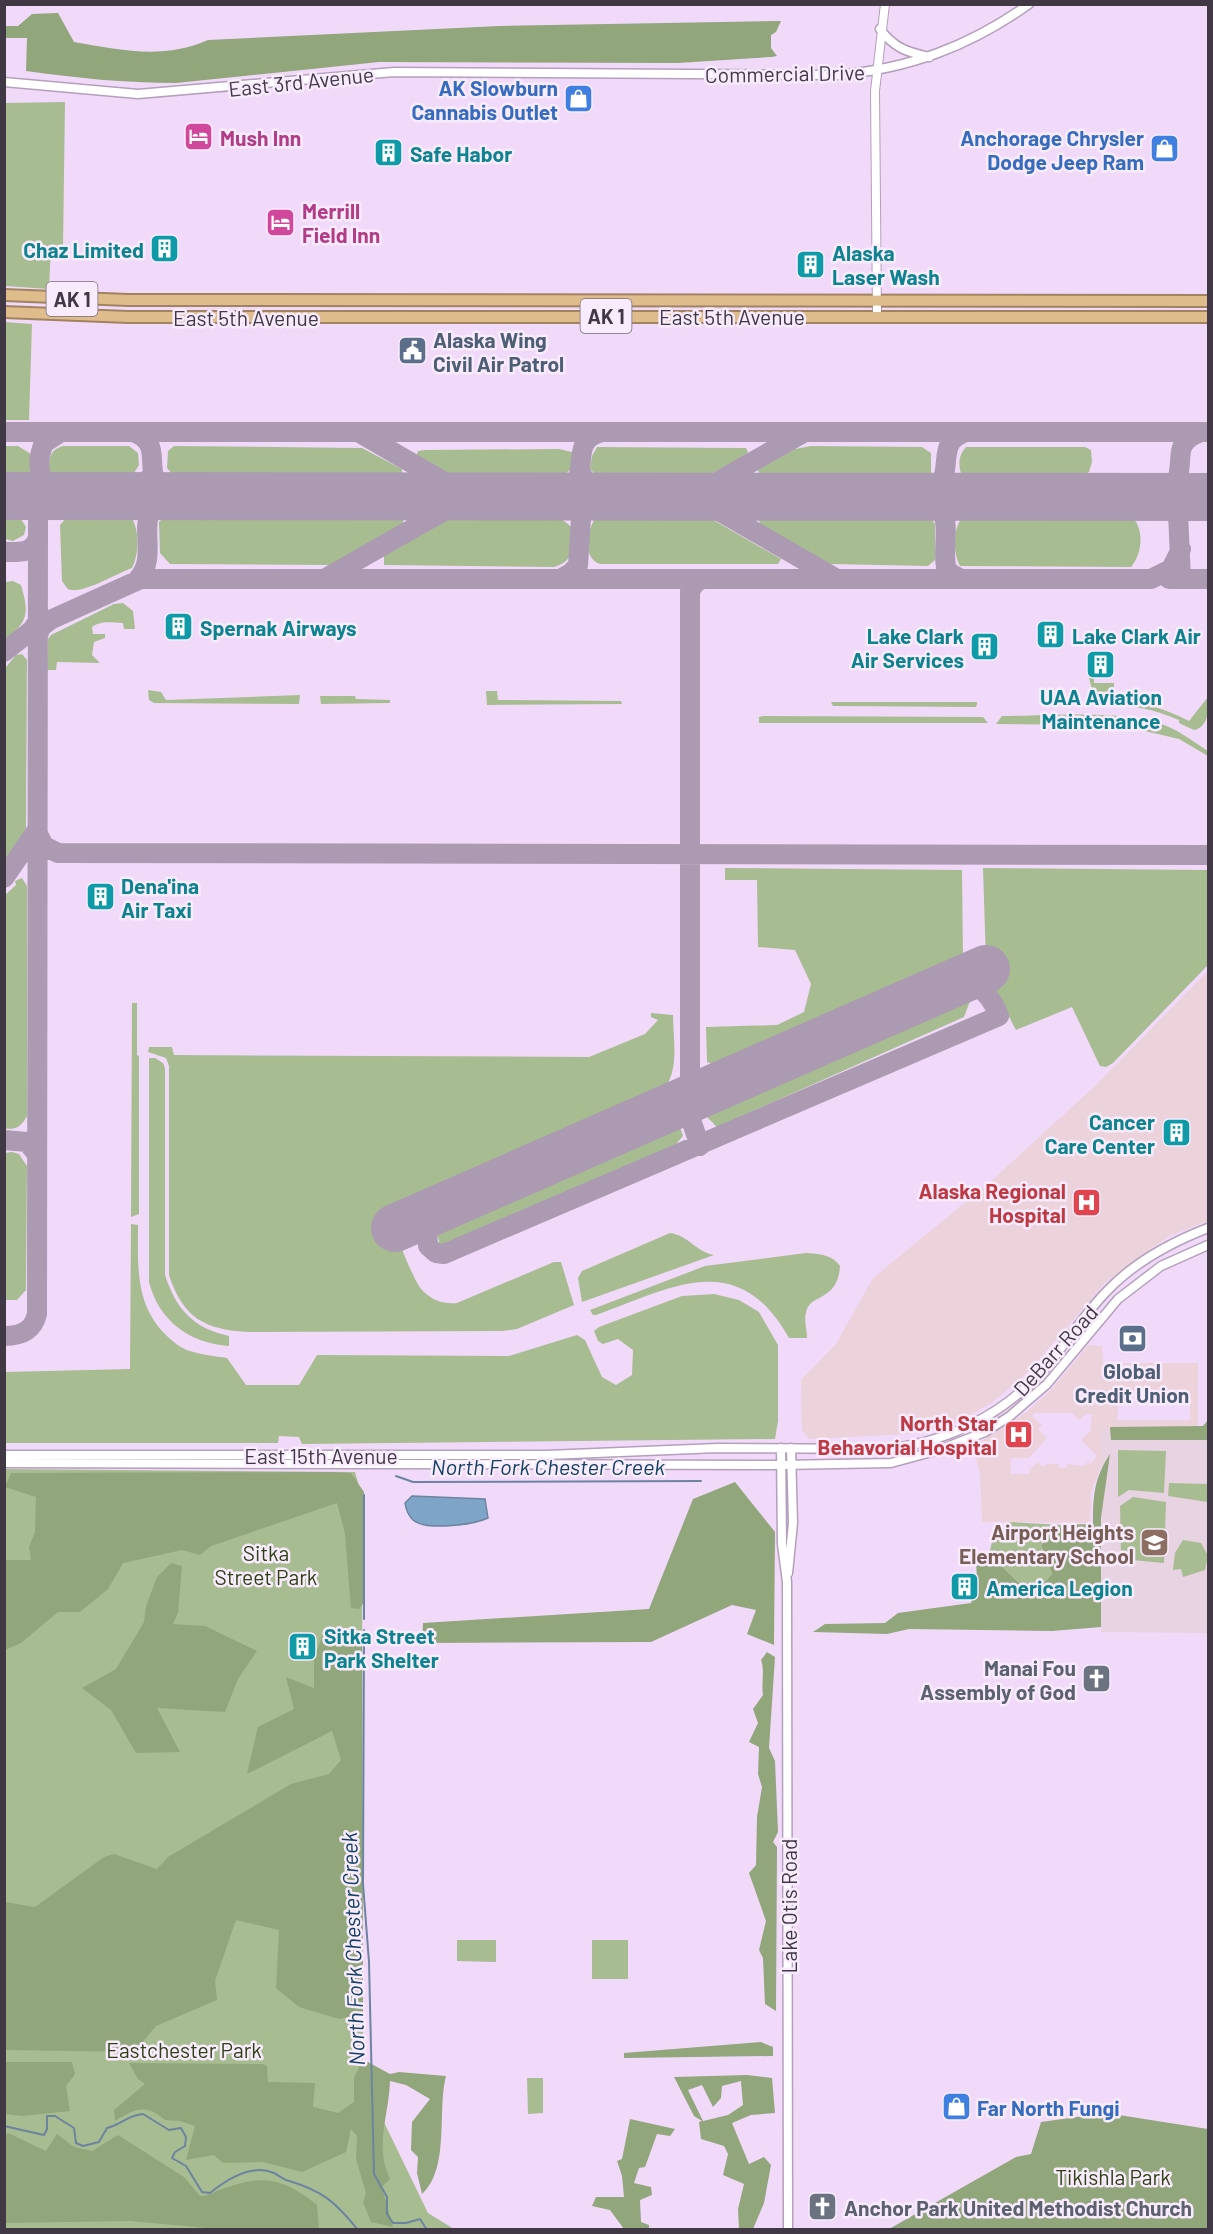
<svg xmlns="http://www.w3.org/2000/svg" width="1213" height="2234" font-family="Barlow,sans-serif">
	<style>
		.education { fill: #e7d3e2 }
		.medical { fill: #ebd2db; fill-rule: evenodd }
		.green { fill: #a8bc92 }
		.forest { fill: #91a67b; fill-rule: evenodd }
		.water { fill: #7ea5c7; stroke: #6c84a0; stroke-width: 1.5 }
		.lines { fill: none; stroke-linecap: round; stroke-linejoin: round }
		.stream { stroke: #6c84a0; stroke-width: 2 }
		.taxiway { stroke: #ab9ab1; stroke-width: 20 }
		.runway { stroke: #ab9ab1; stroke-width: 48 }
		.tertiary-casing { stroke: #b49fbc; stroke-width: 10 }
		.secondary-casing { stroke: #b49fbc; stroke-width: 11 }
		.trunk-casing { stroke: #a18361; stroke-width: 14 }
		.tertiary { stroke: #fff; stroke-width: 8 }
		.secondary { stroke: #fff; stroke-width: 8 }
		.trunk { stroke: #debc8c; stroke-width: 10 }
		.labels { text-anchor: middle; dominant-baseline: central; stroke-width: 5; stroke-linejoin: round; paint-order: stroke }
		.shield { fill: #f9ebfe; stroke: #786e7c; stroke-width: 1.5 }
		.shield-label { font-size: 20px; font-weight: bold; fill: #413845 }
		.street-label { font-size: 21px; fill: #413845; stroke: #f9ebfe }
		.shop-label { font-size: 21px; font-weight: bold; fill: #366cbe; stroke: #f9ebfe; text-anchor: end }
		.hotel-label { font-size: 21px; font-weight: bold; fill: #b23c85; stroke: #f9ebfe; text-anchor: start }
		.culture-label { font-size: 21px; font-weight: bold; fill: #0d838f; stroke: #f9ebfe; text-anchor: start }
		.service-label { font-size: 21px; font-weight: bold; fill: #4e5e75; stroke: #f9ebfe; text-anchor: start }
		.health-label { font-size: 21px; font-weight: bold; fill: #be3a42; stroke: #f9ebfe; text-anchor: end }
		.education-label { font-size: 21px; font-weight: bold; fill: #785e54; stroke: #f9ebfe; text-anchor: end }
		.park-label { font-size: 21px; fill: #2d4111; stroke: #f9ebfe }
		.worship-label { font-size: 21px; font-weight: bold; fill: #5b616d; stroke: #f9ebfe; text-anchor: end }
		.water-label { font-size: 22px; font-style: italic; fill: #134063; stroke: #f9ebfe }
	</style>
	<rect width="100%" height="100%" fill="#f1daf9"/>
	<path class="education" d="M1102,1429l106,1v203l-107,-1z"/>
	<path class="medical" d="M1208,971v250l-39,15 -64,47 -76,88 -36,31 -41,23 -43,9 -100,5 -7,-9 -1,-50 35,-36 37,-66 116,-95 107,-98z
		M1088,1345l14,1 1,17h95v67l-96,-1v36l-11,27 -1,31 -108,-1 -2,-48 -7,-28 52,-33 26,-23zM1120,1391l70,1v28h-73zM1035,1413h37l7,7 8,-6h5l-2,17 -9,9 16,16 -7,8 -2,-2 -5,4 -16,-2v4h-8v-4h-13l-3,3 -5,-5 -8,7v5h-19v-16h18l18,-20 -9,-9 4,-4 -10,-9z"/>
	<path class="green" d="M65,102l-2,145h-12l-2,42 -44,-3v-183z
		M4,322l28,2 -3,96h-24z
		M5,446h13l13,8 2,13 -7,10 -21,1z
		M63,446h66l9,7 1,12 -8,13h-74l-8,-8c0,-13 1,-20 14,-24z
		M174,446l188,2 40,21v7l-229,-1 -6,-7 1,-17z
		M811,446l111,1 9,6v21l-6,3 -165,-2 -2,-5 37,-21z
		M597,447l149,1 2,4 -5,6 -39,19h-106l-8,-8 2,-13z
		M966,447h119l6,3 1,12 -3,10 -8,4 -111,2 -8,-2c-4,-11 -4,-20 4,-29z
		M559,449l13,3v16l-10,9 -110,-1 -36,-19 2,-6 7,-1z
		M965,514l167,3c13,13 10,37 -1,50l-171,-1c-8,-15 -7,-41 5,-52z
		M10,515l9,1 7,11 -2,8 -11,6 -8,-2v-22z
		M166,516l233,2 4,1v6l-58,35 -13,5 -162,-1 -10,-11 -1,-31z
		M455,516l105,2 13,10c0,19 2,33 -19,39l-170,-2v-12z
		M67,517h64c9,13 8,37 1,51 -14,5 -46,24 -60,22 -5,0 -7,-5 -10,-9l-2,-56z
		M596,517h112l73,42 -3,5h-178c-18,-6 -13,-34 -4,-47z
		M760,517h170l5,7v36l-7,6 -98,-2 -71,-38z
		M13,581l8,4c8,28 8,36 -16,55v-58z
		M123,603l10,8 2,18h-11l-1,-6c-12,0 -20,-3 -31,4l1,7h12v4l-11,4 -2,13 8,8 -43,-1 -1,8h-9l1,-31 3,-4 63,-31z
		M22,654l5,6 -1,168 -8,18 -13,13v-191l11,-13z
		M1088,674h6v9h20l-1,18c28,0 51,7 76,20l19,-24v-17c1,15 5,47 -14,50l-15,-7v-3c-28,-12 -53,-16 -83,-15z
		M148,690l13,2 5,8 134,-5 -1,9 -145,-1 -5,-3z
		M486,691h11l1,9 123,1 1,3 -135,1z
		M320,696h35l1,3 34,1v3l-69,1z
		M831,702h146v2l-1,3 -143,-1z
		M763,716l220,1 5,6h-229v-6z
		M1002,716c47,0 119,-7 162,9 16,6 30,17 44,26v5l-29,-17 -60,-14 -123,-1z
		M725,868l237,2 1,92 -239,107 -17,-7 -1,-35 71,-2 27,-13 7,-28 -16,-34 -37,-3 -1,-67h-32z
		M983,868l225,2v95l-95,98 -7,4 -6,-1 -28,-59 -56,23 -27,-51 -3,-17z
		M22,878l5,8v230c-5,10 -12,15 -23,12v-232l12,-11 -1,-4z
		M964,998l6,3 -6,16 -247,110 -9,-9 -1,-8 5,-7 237,-104z
		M132,1003h5v52l2,1v158l-8,3z
		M651,1013l22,2c0,27 8,60 -14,79l-270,121c6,15 24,67 34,76 10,10 21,13 34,12l97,-41h7l13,43 -57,24 -15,2 -253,1c-44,-2 -66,-14 -80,-57v-209l-3,-8 -18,-6 1,-5h23l2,8 415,2 56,-23 13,-14 -7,-3z
		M149,1058h6l8,5 2,5v207c11,34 28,53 64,61v10c-40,-3 -70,-25 -80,-64z
		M668,1122c9,1 13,5 15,14l-7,8 -222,102 -14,-1 -3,-12 4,-6z
		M12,1152l7,2 8,12 -1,124 -9,10h-12l-1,-147z
		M131,1224l7,1c0,40 -3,78 26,108 7,7 17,16 26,18 12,4 25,5 37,7l19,27h53l18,-30 192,1 68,-21 8,5 17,37 14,8 16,-10 1,-25 -15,-11 -15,5 -5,-3 -4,-10 5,-4 83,-31 32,-2 25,6 20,12 19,33v76l-3,18 -473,5 -3,-7 -20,-1 -1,7h-273v-71l125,-3z
		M670,1233c18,2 26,19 44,22l-132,47 -4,-24 4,-7z
		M806,1253c12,1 26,1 34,13 -2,34 -27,28 -33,43 -4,10 0,19 0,29h-18c-51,-91 -116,-51 -193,-23h-3l-3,-5 115,-44z
		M1118,1450l48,1 -2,42 -35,-3 -11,7z
		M5,1469l350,3 7,24 1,583 65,134 26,16h-449z
		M1169,1483l39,1v18l-40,-6z
		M1133,1497l33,5 -2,61 -43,-4 -1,-53z
		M1009,1522l54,3 -22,20 11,29 -8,9h-25l-30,-29 3,-12z
		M1183,1540l18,3 7,13 -3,14 -22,7 -2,-8 -8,1 2,-17z
		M457,1940h39v22l-39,-1z
		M592,1940h36v39h-36z
		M527,2078h16v35l-15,1z"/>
	<path class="forest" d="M58,13l16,29c47,8 89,18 134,-2l291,-14 282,-5 -5,11 -5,3v13l6,8 -6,1 -93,6 -299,-1 -203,21c-51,0 -100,-5 -150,-12l1,-33h-22v-12h13l14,-12z
		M1208,1420v20h-97l-1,-13 93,-1z
		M1110,1454l-9,64v109l-49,4 -143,-2 -22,5 -74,-2 12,-8 60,-1 13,-10 73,-10 6,-19 -1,-28 13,-2 30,29h25l8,-9 -11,-29 22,-20 30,-1c0,-28 1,-46 17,-70z
		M332,1472l19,1 13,19 1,109 -6,8 -8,-1 -6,-74 -8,-31 -126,43 -11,9 -18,-5 -59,13 -15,26 -28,23h-22l-37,31 -16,7v-87l1,-3h25l-2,-13 6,-15 1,-35 -31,-10 6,-14z
		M735,1482l40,50 -1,113 -27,-11 9,-24 -24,-5 -81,37 -229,1 1,-20 226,-14 44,-110z
		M171,1563l11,3 -4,47 -5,11 32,2 52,25 -19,28 -13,33 -68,-4 23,44 -44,1 -25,-43 -29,-22 34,-19 28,-47 2,-16 11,-29z
		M362,1631l1,383 -24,5 -40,-12 -23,-19 3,-58 -43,-10 -21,61 2,19 -61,26 -22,26 -129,-2v-148l30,5 69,-50 10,-3 43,15 11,-12 123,-73 38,-10 12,-14 -9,-29 -85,43 11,-47 36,-18 -8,-32 28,11v-30l10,-26z
		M767,1652l8,5 -6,91 6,13 3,71 -5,10 4,5 -1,164 -11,-7 -2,-46 -4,-8 7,-29 -17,-48 7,-8 1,-48 5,-30 -4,-13 1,-27 -10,-5 9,-19 -5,-14 10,-14c-2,-12 2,-25 -2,-35z
		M761,2042l12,5v9l-149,2v-5z
		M5,2062h67l3,12 -9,12 4,25 -48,5 -17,-2z
		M368,2062l22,12 9,-2 47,4c-9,34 4,93 -24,118l-5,-21 1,-16 -7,-7 1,-28 18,-23 -24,-14 -16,-4c-1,35 -16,65 0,98l-8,8 11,40 -22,-5 -8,-20 3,-9 -10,-34 1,-23 -6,-7 -5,23 -44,20 -39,-10 -40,1 -9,-8 -28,5 9,-34 -15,-5 -15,-1c-19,-17 -31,-11 -50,1l-1,-11 31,-26 -7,-5 -9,-16 133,1 5,2 1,16 47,1 -2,24 25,6 16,-11v-24l6,-13z
		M747,2075l25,3 3,35 -24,2 -19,8 17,41 15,-7 7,8 -7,38 -11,26h-14l-1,-20 6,-25 -21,-9 5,-21 -4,-8 -23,-7 -2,-17 3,-1 -8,-5 -20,-39zM741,2081l2,24 -15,10 -25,6 -15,-31 14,-5 11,22 8,-9 1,-12z
		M1106,2113l102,16v100h-319l127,-72 15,-3 10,-32z
		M630,2119l45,10 -5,7 -13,-2 -12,33 -6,1 -5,15 17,4 1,8 -12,5 1,22 8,3v4h-25l-14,-19 -18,-4 4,-9h28l-2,-21 -5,-15 5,-2z
		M8,2133l38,18 11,-17 17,13 18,4 26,-16 66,42 16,19c10,0 13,-4 22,-7 42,-15 61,-11 95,16l2,24h-102l-87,-8 -125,2 -1,-87z"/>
	<path class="water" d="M412,1496l73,3 3,19c-15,7 -63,13 -75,2 -5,-5 -7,-10 -8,-17z"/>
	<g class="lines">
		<path class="stream" d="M396,1476l17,6 288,-1
			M364,1619v-124
			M364,1630l-1,254 6,78 5,212 13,23v17l6,9h13l14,-4 7,11
			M4,2126l40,9 3,-6v-13h8l19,12 2,15 7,3 16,-4 8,-14c15,-4 21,-13 36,-14l26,16 12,-2 5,9 -1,9 -10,6 -3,6 14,8 16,26 8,1c16,-13 41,-30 64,-20 4,2 7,5 12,7 35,10 49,21 72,50"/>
		<path class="taxiway" d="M4,432h1204
			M61,432l-17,11c-10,23 -4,44 19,53
			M133,432c37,14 1,44 39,64
			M360,433l98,57 21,6
			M581,473l8,15 19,8
			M129,496l14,-6 9,-16
			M557,496l14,6 10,16 -3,47 -7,8 -11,6
			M557,496c42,-12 6,-55 45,-64
			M681,496l24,7 130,75
			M681,496l22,-6 100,-57
			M918,496c41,10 23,41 28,71l4,6 11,6
			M918,496l15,-4 8,-7c10,-21 -3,-44 25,-53
			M1153,497l16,7 9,9 3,66
			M1153,497l23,-15c10,-22 -6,-39 25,-50
			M945,520l8,-16 16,-8
			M4,552c15,0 28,2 34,-14
			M326,578l130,-74 26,-8
			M138,579c25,-27 -12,-69 34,-83
			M1169,579h39
			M38,635l3,-8 9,-7 91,-41h1010l20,-10 10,-20
			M4,652l28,-22 6,-9
			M38,834l6,12 14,7 1150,2
			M4,878l33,-48
			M4,1140l23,2 10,12
			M700,1146l-9,-26 -1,-21v-508l5,-8 7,-4
			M457,1201l-30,25 1,20 8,7 8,1 555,-238c-15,-38 -31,-31 -67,-25
			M4,1336c17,0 29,-5 33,-22l1,-796 -7,-15 -11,-7"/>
		<path class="runway" d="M4,496l1204,1
			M395,1228l591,-259"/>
		<defs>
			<path id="tertiary" d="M877,316l-2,-225 10,-87"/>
			<path id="secondary" d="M880,29c14,19 27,23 49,28
				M4,82l134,12 256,-22 443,3c72,-6 133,-29 192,-71
				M781,1448l1,96 5,38 1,648
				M4,1455h543l171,-7 162,1c63,-4 122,-33 164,-80 22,-25 40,-55 64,-79 27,-28 64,-48 100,-62
				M4,1463l777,2 110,-2 48,-13 46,-18 25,-16 37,-32 71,-85 43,-33 47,-21
				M788,1573l5,-50 -2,-75"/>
			<path id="trunk" d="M4,295l124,5 1080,1
				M4,312l124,5h1080"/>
		</defs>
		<use href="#tertiary" class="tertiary-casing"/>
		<use href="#secondary" class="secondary-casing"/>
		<use href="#trunk" class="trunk-casing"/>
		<use href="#tertiary" class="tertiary"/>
		<use href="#secondary" class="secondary"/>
		<use href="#trunk" class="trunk"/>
	</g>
	<defs>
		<symbol id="shop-square" viewBox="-11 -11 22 22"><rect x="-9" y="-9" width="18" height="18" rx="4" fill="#3f7fe0" stroke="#f9ebfe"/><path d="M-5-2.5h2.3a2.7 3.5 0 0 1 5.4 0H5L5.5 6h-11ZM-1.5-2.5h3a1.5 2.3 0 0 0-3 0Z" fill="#fff"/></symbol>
		<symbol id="hotel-square" viewBox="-11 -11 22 22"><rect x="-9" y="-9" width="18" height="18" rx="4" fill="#d1479c" stroke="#f9ebfe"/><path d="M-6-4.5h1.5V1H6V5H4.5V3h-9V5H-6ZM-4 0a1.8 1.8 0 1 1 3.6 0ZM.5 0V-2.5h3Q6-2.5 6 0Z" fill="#fff"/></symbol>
		<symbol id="building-square" viewBox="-11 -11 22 22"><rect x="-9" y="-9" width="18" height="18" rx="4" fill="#0f9aa8" stroke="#f9ebfe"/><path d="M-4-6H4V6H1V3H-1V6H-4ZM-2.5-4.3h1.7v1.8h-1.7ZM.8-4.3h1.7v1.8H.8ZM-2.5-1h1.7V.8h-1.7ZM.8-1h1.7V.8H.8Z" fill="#fff"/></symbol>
		<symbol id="civic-square" viewBox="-11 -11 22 22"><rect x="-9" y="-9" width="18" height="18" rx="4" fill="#5c6f8a" stroke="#f9ebfe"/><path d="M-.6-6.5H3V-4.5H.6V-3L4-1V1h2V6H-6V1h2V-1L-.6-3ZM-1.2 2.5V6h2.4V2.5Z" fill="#fff"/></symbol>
		<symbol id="hospital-square" viewBox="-11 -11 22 22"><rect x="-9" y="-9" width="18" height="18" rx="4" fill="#e0444e" stroke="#f9ebfe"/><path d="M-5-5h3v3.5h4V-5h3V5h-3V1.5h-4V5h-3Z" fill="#fff"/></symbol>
		<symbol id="bank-square" viewBox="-11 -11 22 22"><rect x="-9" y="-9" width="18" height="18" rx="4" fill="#5c6f8a" stroke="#f9ebfe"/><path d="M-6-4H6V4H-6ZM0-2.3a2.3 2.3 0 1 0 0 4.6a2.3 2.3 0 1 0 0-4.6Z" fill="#fff"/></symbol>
		<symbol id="school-square" viewBox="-11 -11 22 22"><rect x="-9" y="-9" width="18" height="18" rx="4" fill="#8d6e63" stroke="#f9ebfe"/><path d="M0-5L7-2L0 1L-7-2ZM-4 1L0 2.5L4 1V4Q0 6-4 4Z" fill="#fff"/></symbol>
		<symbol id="church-square" viewBox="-11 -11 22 22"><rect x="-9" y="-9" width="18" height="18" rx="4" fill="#6b7280" stroke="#f9ebfe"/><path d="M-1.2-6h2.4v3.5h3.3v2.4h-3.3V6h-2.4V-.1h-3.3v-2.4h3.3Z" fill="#fff"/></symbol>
	</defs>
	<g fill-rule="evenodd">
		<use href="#shop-square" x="562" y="82" width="33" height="33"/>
		<use href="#hotel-square" x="182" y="120" width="33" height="33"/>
		<use href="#shop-square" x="1148" y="132" width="33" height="33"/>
		<use href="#building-square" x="372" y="136" width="33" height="33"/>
		<use href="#hotel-square" x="264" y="206" width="33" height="33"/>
		<use href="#building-square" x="148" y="232" width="33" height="33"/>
		<use href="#building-square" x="794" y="248" width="33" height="33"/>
		<use href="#civic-square" x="396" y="334" width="33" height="33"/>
		<use href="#building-square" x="162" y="610" width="33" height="33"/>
		<use href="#building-square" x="1034" y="618" width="33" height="33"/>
		<use href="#building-square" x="968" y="630" width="33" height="33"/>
		<use href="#building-square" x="1084" y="648" width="33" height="33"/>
		<use href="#building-square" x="84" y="880" width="33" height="33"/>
		<use href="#building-square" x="1160" y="1116" width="33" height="33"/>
		<use href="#hospital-square" x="1070" y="1186" width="33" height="33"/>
		<use href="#bank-square" x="1116" y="1322" width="33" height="33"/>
		<use href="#hospital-square" x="1002" y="1418" width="33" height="33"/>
		<use href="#school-square" x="1138" y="1526" width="33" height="33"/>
		<use href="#building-square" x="948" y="1570" width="33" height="33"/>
		<use href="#building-square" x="286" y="1630" width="33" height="33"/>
		<use href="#church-square" x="1080" y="1662" width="33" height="33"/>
		<use href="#shop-square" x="940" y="2090" width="33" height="33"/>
		<use href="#church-square" x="806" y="2190" width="33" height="33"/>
	</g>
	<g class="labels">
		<g class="shield">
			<rect x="46.5" y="282" width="51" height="34" rx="4.5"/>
			<rect x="580.5" y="299" width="51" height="34" rx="4.5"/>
		</g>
		<g class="shield-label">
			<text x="72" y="299">AK 1</text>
			<text x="606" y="316">AK 1</text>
		</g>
		<g class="street-label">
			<text transform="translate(785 73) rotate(-1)">Commercial Drive</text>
			<text transform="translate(301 81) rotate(-6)">East 3rd Avenue</text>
			<text x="732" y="316">East 5th Avenue</text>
			<text x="246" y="317">East 5th Avenue</text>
			<text transform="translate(1055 1350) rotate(-48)">DeBarr Road</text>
			<text x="321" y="1455">East 15th Avenue</text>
			<text transform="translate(788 1906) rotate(-90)">Lake Otis Road</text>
		</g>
		<g class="shop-label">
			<text x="558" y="87">AK Slowburn<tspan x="558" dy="24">Cannabis Outlet</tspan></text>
			<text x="1144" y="137">Anchorage Chrysler<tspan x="1144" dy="24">Dodge Jeep Ram</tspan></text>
			<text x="977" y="2107" text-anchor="start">Far North Fungi</text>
		</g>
		<g class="hotel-label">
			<text x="220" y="137">Mush Inn</text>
			<text x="302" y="210">Merrill<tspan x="302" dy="24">Field Inn</tspan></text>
		</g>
		<g class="culture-label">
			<text x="410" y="153">Safe Habor</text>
			<text x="144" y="249" text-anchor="end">Chaz Limited</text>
			<text x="832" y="252">Alaska<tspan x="832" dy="24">Laser Wash</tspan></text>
			<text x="200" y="627">Spernak Airways</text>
			<text x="964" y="635" text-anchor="end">Lake Clark<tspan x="964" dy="24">Air Services</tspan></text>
			<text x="1072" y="635">Lake Clark Air</text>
			<text x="1101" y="696" text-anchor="middle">UAA Aviation<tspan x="1101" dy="24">Maintenance</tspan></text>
			<text x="121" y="885">Dena'ina<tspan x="121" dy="24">Air Taxi</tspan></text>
			<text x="1155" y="1121" text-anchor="end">Cancer<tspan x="1155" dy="24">Care Center</tspan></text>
			<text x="986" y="1587">America Legion</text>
			<text x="324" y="1635">Sitka Street<tspan x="324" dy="24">Park Shelter</tspan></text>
		</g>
		<g class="service-label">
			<text x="433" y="339">Alaska Wing<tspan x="433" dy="24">Civil Air Patrol</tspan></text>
			<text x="1132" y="1370" text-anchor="middle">Global<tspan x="1132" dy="24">Credit Union</tspan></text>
		</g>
		<g class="health-label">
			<text x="1066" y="1190">Alaska Regional<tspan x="1066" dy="24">Hospital</tspan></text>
			<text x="997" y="1422">North Star<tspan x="997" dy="24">Behavorial Hospital</tspan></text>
		</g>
		<g class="education-label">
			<text x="1134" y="1531">Airport Heights<tspan x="1134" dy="24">Elementary School</tspan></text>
		</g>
		<g class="park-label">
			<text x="266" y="1552">Sitka<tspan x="266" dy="24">Street Park</tspan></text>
			<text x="184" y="2049">Eastchester Park</text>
			<text x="1113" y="2176">Tikishla Park</text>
		</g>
		<g class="worship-label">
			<text x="1076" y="1667">Manai Fou<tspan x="1076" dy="24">Assembly of God</tspan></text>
			<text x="844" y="2207" text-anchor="start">Anchor Park United Methodist Church</text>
		</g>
		<g class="water-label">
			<text x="548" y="1466">North Fork Chester Creek</text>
			<text transform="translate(352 1949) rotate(-92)">North Fork Chester Creek</text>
		</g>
	</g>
	<rect width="1213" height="2234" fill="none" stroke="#413845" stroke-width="12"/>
</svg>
